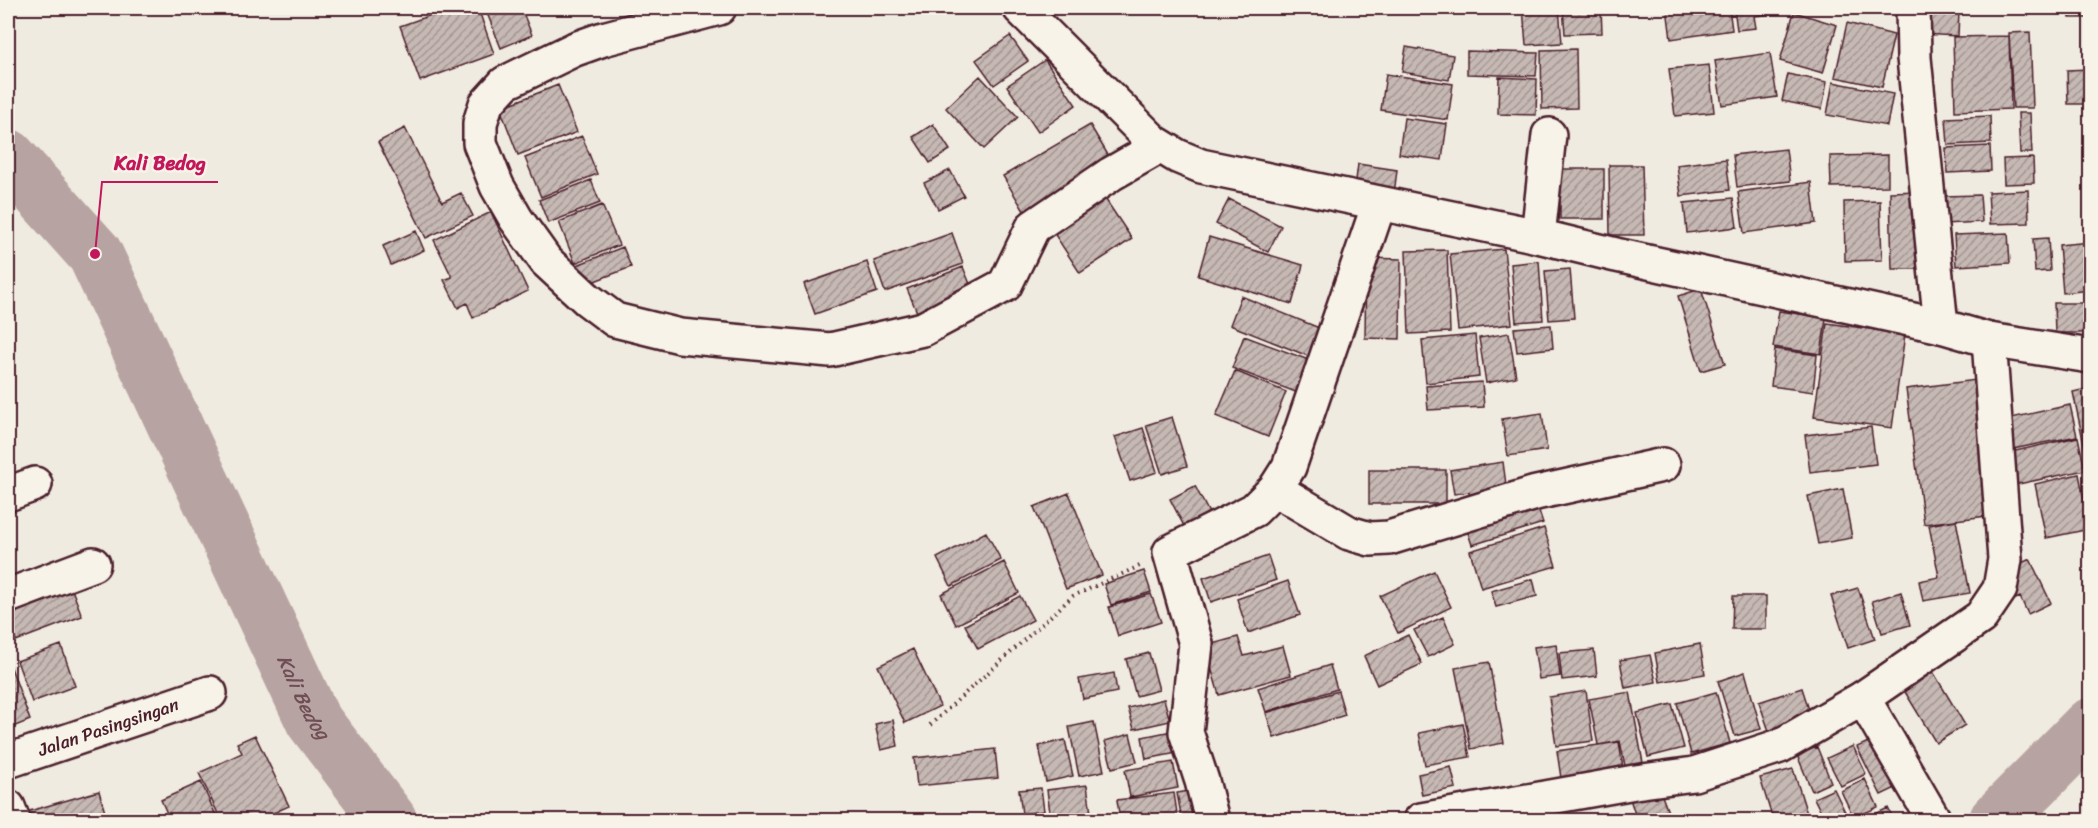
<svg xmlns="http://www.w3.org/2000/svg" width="2098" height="828" font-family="Sriracha,sans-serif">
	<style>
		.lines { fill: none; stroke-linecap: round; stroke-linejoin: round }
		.river { stroke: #b7a4a2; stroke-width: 56 }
		.building { fill: url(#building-hatch); stroke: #4a1f2b; stroke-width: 1.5 }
		.minor-casing { stroke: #4a1f2b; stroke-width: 38 }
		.path { stroke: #4a1f2b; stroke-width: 4; stroke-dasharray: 1.5 4.5; stroke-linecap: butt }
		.minor { stroke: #f7f3e8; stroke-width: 33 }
		.labels { text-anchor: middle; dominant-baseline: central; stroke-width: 5; stroke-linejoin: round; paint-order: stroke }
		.street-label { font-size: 18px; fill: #4a1f2b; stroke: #f7f3e8 }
		.water-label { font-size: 20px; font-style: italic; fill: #704e55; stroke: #f7f3e8 }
		.leader { fill: none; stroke: #c2185b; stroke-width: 2 }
		.callout-dot { fill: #c2185b; stroke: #f7f3e8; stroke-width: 2 }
		.callout-label { font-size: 20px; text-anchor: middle; font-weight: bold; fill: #c2185b; stroke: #f7f3e8; stroke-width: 5; stroke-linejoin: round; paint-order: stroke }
	</style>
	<defs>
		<pattern id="building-hatch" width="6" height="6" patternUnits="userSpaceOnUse" patternTransform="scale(1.5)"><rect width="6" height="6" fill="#c6b8b3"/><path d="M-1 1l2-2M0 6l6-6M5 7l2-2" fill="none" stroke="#a39592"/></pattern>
	</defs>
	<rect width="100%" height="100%" fill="#f0ebe0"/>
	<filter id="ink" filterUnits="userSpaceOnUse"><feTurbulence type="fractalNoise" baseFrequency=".0167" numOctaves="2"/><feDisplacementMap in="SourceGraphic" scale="12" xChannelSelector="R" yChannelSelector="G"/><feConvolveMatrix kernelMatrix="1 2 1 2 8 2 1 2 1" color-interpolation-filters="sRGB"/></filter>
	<g filter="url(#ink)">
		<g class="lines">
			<g class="river">
				<path id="s1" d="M8,157l87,97 218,466 76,100"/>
				<path d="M1997,820l93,-94"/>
			</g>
		</g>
		<path class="building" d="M451,8h27l16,46 -74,27 -20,-55z
			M485,8h36l11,27 -31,13z
			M1523,8h36l3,35 -36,2z
			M1563,8h38l1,25 -37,1z
			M1667,8h62l3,22 -61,9z
			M1734,8h37l1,6 -18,2 2,12 -19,2z
			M1921,8l38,3 -1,25 -38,-2z
			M2070,8h20v10h-20z
			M1794,12l43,13 -14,48 -43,-12z
			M1847,23l47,12 -12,52 -47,-10z
			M2030,32l3,76h-20l-4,-75z
			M1010,36l18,25 -34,24 -18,-25z
			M2009,36l2,73 -56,2 -2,-74z
			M1406,47l47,8 -4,25 -47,-8z
			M1576,49l1,59 -35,1 -1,-59z
			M1467,51l71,2 -2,23 -69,-2z
			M1770,53l7,44 -55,8 -7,-44z
			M1045,60l31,45 -38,27 -31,-46z
			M1709,65l5,47 -39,4 -6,-47z
			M2089,69l1,35h-22l-1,-34z
			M1386,74l67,10 -5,36 -67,-10z
			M1788,74l39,8 -5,27 -40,-8z
			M980,76l38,41 -34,32 -38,-41z
			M1499,77l38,2 -1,36 -38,-1z
			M1833,82l60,12 -6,32 -60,-11z
			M558,85l19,47 -59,23 -18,-47z
			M2018,113h12l2,40h-12z
			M1990,116l1,27 -43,2 -2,-27z
			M1404,118l43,6 -5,36 -43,-6z
			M933,124l17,26 -20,13 -17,-26z
			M1090,125l24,40 -87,51 -24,-40z
			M405,128l37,74 19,-9 12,23 -47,22 -48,-96z
			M582,136l15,38 -56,23 -16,-39z
			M1990,146l1,25 -44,2 -1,-25z
			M1786,149l4,32 -53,6 -4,-32z
			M1888,155v31l-57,1 -1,-31z
			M2033,158l1,25 -30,1 -1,-25z
			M1726,159l4,31 -49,6 -4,-31z
			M1358,164l39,6 -3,24 -39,-6z
			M1609,165h33l2,70h-34z
			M1560,169h44v50h-44z
			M950,170l14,26 -26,13 -14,-26z
			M591,180l9,23 -52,20 -9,-23z
			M1811,182l5,41 -72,10 -6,-41z
			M1098,188l34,51 -52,34 -34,-52z
			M2028,190l1,33 -39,1 -2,-32z
			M1921,191l2,78h-31l-2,-77z
			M1980,195l2,27 -39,2 -1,-28z
			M1733,198l4,29 -50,6 -3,-30z
			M1229,199l52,27 -13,26 -52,-28z
			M1880,201l2,59 -37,1 -1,-59z
			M602,205l17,40 -44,18 -16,-41z
			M491,212l37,79 -55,27 -6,-15 -9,5 -14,-28 8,-3 -18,-37z
			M416,231l8,19 -33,15 -8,-19z
			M952,233l11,31 -78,28 -11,-31z
			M2008,233l2,30 -54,3 -2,-31z
			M1209,237l94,28 -11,39 -94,-28z
			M2048,238l2,33 -15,1 -2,-33z
			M2090,242v48l-27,3 -4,-48z
			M623,247l8,20 -52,20 -7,-20z
			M1504,249l8,75 -54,6 -8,-76z
			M1447,250l3,82 -41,2 -3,-83z
			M1366,258l35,1 -1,80 -35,-1z
			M1539,261l4,59 -27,2 -5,-58z
			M867,262l10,30 -62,22 -11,-30z
			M963,267l12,29 -55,23 -13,-30z
			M1570,269l4,49 -25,2 -4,-49z
			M1701,289l24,75 -24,7 -23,-75z
			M1241,296l83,34 -11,28 -83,-33z
			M2054,303h36v30h-35z
			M1779,311l47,7 -5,36 -48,-7z
			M1827,323l78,11 -13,94 -78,-11z
			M1551,325l2,23 -36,4 -3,-24z
			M1509,333l7,44 -30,6 -7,-45z
			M1475,335l4,42 -53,6 -4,-43z
			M1244,336l70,26 -13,32 -69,-26z
			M1775,349l42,6 -4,37 -42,-6z
			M1235,371l51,21 -18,45 -52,-21z
			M1976,380l18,135 -70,9 -18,-135z
			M1482,382l2,25 -56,3 -2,-24z
			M2090,388v70l-3,1 -14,-67z
			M2070,405l7,31 -69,14 -6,-30z
			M1542,413l5,37 -39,6 -6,-37z
			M1172,417l15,49 -25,8 -16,-49z
			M1871,427l5,37 -66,8 -5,-37z
			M1143,428l14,44 -27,9 -15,-44z
			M2078,437l7,33 -76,16 -7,-32z
			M1503,462l5,38 -38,5 -1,-13 -15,2 -4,-24z
			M1369,470h77v34h-77z
			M2079,474l11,55 -44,9 -11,-54z
			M1195,486l15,29 -25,13 -15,-29z
			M1843,489l9,49 -34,6 -10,-48z
			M1069,493l33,82 -36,14 -32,-82z
			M1535,499l8,24 -71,22 -8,-25z
			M1956,520l14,73 -47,8 -4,-20 20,-4 -10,-52z
			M1544,528l12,38 -75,22 -11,-37z
			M986,532l15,28 -50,26 -14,-28z
			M1268,556l8,24 -65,22 -8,-24z
			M2030,559l21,44 -23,11 -8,-17 -15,7 2,-34z
			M1004,562l15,31 -63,32 -15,-31z
			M1144,571l7,21 -40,13 -7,-21z
			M1434,571l17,36 -53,26 -18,-37z
			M1533,579l4,17 -41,11 -5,-16z
			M1288,581l12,34 -52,18 -11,-34z
			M70,584l12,32 -66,25 -8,-22v-12z
			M1858,588l17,51 -27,9 -17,-52z
			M1901,592l9,33 -28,8 -10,-32z
			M1151,594l10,28 -43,14 -9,-29z
			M1020,596l13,24 -55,29 -13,-24z
			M1733,596h33v33h-34z
			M1443,617l12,27 -27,13 -14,-27z
			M1408,635l14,29 -45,21 -13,-29z
			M1238,637l6,19 39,-10 8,29 -72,20 -14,-49z
			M1556,644l4,32 -21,3 -5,-32z
			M1700,644l5,30 -45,8 -5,-29z
			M61,645l14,41 -43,16 -15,-41z
			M913,649l27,57 -35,17 -27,-57z
			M1594,650l3,26 -35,4 -3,-27z
			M1149,653l10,37 -23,6 -10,-37z
			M1650,655l6,27 -31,6 -5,-28z
			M8,659l22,61 -22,9z
			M1489,662l15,81 -33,6 -16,-81z
			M1330,665l7,24 -71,23 -8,-24z
			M1932,670l33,55 -29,18 -34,-56z
			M1745,672l16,57 -26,7 -17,-55z
			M1114,673l3,19 -34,7 -4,-20z
			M1802,688l10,31 -42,15 -11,-32z
			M1338,691l7,24 -71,23 -8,-25z
			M1586,691l7,50 -37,5 -7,-49z
			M1630,692l13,71 -18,3 -5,-25 -22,4 -9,-46z
			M1716,692l14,51 -39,11 -14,-51z
			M1164,699l6,22 -36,8 -6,-21z
			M1672,704l12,44 -36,9 -11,-44z
			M893,720l5,26 -17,4 -6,-26z
			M1094,722l10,49 -25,5 -10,-49z
			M1463,724l7,33 -45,8 -6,-32z
			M1177,730l5,22 -36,7 -4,-22z
			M1130,734l7,28 -25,6 -7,-27z
			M255,735l34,71 -31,14h-37l-22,-47 43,-20 -5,-10z
			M1877,738l23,48 -19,9 -24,-48z
			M1065,740l8,36 -27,6 -7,-36z
			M1619,742l5,33 -62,10 -5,-34z
			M1853,746l13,28 -25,12 -14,-28z
			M1817,747l14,35 -19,9 -15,-36z
			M995,749l3,29 -81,8 -3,-28z
			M1173,762l5,26 -48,9 -5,-27z
			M1451,767l5,21 -34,7 -4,-21z
			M1793,769l16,51h-36l-13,-42z
			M1865,779l13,28 -24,11 -13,-27z
			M201,782l17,38h-48l-9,-20z
			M1087,785l5,35h-41l-4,-30z
			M1658,785l13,35h-34l-8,-24z
			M1041,788l3,23 -22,3 -3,-24z
			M1201,789l-5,31h-14l-5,-27z
			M1834,789l15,31h-24l-11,-22z
			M99,791l8,29h-78l-3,-8z
			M1174,793l4,27h-58l-3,-20z
			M1888,808l6,12h-31z
			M1046,814l1,6h-26l-1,-3z"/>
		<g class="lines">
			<defs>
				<g id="minor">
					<path d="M719,8l-116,31 -28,10 -70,34 -19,21 -6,19v20l17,43 19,33 30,42 41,38 28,21 65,16 150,14 93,-21 82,-44 28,-58 78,-53 49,-28"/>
					<path d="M1020,8l134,134 23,14 24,10 337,70 78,19 325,71 48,14 101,16"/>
					<path d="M1913,8l1,50 27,268"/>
					<path d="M1538,236l11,-101"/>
					<path d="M1275,489l74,44 21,6 19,-1 147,-45 127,-28"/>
					<path d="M8,494l27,-10"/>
					<path d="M8,596l85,-32"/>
					<path d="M1863,698l71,122"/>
					<path id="s2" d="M8,761l202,-68"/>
					<path d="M8,807l5,13"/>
					<path d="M1212,820l-10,-39 -16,-49 10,-88 -26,-92 84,-42 21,-21 14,-22 90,-263"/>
					<path d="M1421,820l214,-38 59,-8 86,-28 83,-48 118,-81 19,-28 5,-30 -16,-219"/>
				</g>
			</defs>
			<use href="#minor" class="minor-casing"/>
			<path class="path" d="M930,725l143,-129 69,-31"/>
			<use href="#minor" class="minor"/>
		</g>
	</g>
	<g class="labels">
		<g class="street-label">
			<text stroke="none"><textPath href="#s2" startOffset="106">Jalan Pasingsingan</textPath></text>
		</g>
		<g class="water-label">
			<text stroke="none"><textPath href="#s1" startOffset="620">Kali Bedog</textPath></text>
		</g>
	</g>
	<path class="leader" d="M95 254L102 182H218"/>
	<circle class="callout-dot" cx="95" cy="254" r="6"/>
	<g class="callout-label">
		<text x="160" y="170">Kali Bedog</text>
	</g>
	<rect width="2098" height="828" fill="none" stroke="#f7f3e8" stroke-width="30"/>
	<rect x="15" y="15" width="2068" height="798" fill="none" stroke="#4a1f2b" stroke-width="2" filter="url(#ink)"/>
</svg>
